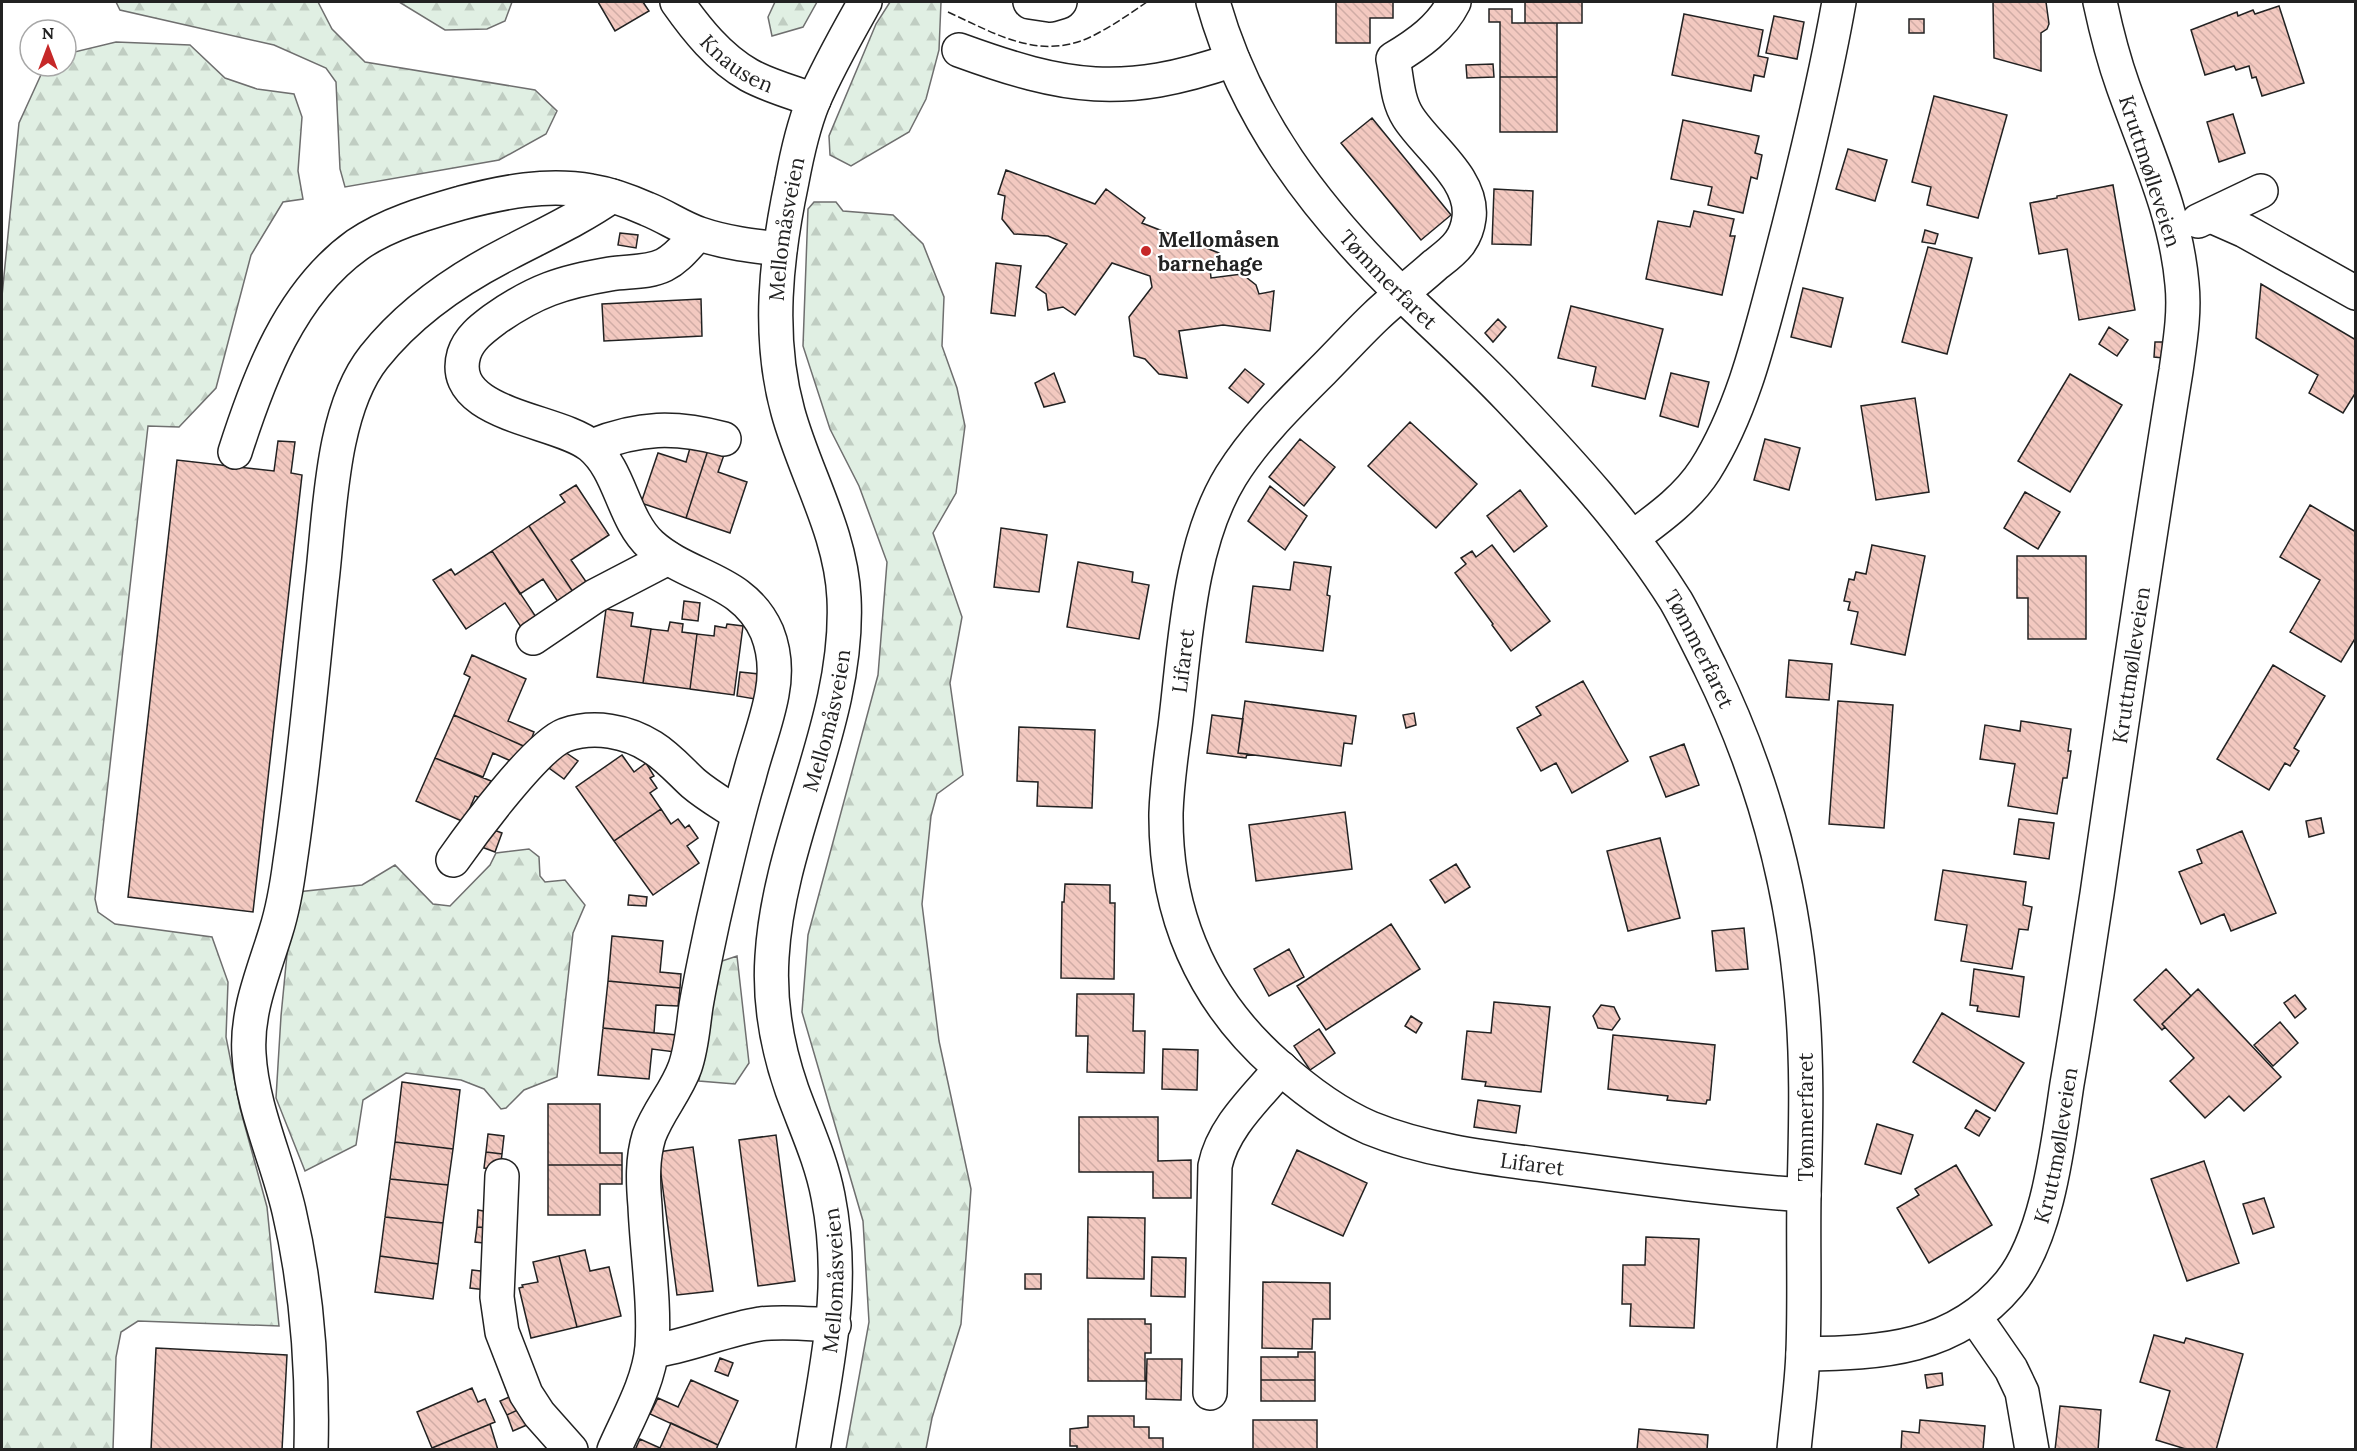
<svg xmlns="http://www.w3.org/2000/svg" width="2357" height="1451" font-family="Lora,serif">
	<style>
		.forest { fill: url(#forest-firs); stroke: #6f6f6f; stroke-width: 1.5 }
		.building { fill: url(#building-back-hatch); stroke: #222; stroke-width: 1.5 }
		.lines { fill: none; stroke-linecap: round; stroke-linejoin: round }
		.minor-casing { stroke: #222; stroke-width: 36 }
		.minor { stroke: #fff; stroke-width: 33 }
		.fence { stroke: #222; stroke-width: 1.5; stroke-dasharray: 8 3; stroke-linecap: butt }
		.poi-dot { fill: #c62828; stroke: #fff; stroke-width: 2 }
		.labels { text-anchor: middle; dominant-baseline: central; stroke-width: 4.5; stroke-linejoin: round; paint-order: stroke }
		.street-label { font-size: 21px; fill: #222; stroke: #fff }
		.poi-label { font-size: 21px; font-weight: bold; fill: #222; stroke: #fff; text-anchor: start }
	</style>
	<defs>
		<pattern id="forest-firs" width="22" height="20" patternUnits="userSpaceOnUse" patternTransform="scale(1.5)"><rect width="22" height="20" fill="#e0efe3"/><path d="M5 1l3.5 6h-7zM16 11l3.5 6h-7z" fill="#c0cdc2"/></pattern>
		<pattern id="building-back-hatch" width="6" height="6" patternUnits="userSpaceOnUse" patternTransform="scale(1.5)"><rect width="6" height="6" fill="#f3c9c0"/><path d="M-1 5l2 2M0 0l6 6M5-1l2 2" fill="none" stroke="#d0aca5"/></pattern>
	</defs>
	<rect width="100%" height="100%" fill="#fff"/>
	<path class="forest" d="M116,2h202l14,27 33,33 170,28 22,21 -11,23 -47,26 -154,27 -5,-18 -4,-87 -10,-14 -52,-23 -154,-35z
		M399,2h113l-7,19 -18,8 -42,1z
		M775,2h42l-14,25 -31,9 -4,-19z
		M890,2h51l-2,48 -13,49 -17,33 -58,34 -21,-11 -1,-19 47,-112z
		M116,42l74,3 35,33 32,11 37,5 8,23 -4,54 5,28 -20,3 -32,53 -35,133 -37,39 -31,-1 -53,473 3,13 17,12 97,13 16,45 -2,55 14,71 27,99 12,119 -141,-5 -17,11 -5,25 -3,92h-111v-1153l17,-173 26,-57h21v-12z
		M814,202h22l7,9 50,4 30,29 21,53 -2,49 15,42 8,38 -9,67 -23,40 29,84 -12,66 13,92 -26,19 -6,22 -9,88 17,137 32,148 -10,135 -29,94 -6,31h-80l23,-127 -6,-101 -61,-209 6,-77 70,-260 9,-113 -28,-76 -29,-57 -27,-83 5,-137z
		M529,849l10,8 1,19 5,6 20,-2 20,25 -12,28 -16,144 -33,13 -18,18 -5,1 -17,-20 -23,-9 -55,-7 -43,27 -7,45 -51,26 -29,-73 5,-82 7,-72 9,-52 65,-7 33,-20 38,39 17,2 40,-41 6,-12z
		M737,956l12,107 -14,21 -36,-3 17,-118z"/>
	<path class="building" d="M598,2h45l6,9 -34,20z
		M1336,2h57v16h-23v25h-34z
		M1525,2h57v21h-57z
		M1993,2h53l3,22 -2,5 -6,4v38l-47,-13z
		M2279,6l25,77 -42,13 -6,-19 -4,1 -3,-12 -13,4 -2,-4 -29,9 -14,-45 46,-18 1,4 15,-6 2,4z
		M1489,9h23v14h45v54h-57v-55h-11z
		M1684,14l79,16 -5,26 10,2 -4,19 -10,-2 -3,16 -79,-16z
		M1774,16l30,6 -7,37 -31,-6z
		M1909,19h15v14h-15z
		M1493,64l1,13 -27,1 -1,-13z
		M1500,77h57v55h-57z
		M1934,96l73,19 -29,103 -51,-13 4,-18 -19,-5z
		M2233,114l12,39 -26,9 -12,-40z
		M1372,118l79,97 -30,25 -80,-97z
		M1683,120l76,16 -4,17 7,2 -5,24 -6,-2 -8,36 -35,-8 4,-18 -41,-8z
		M1848,149l39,11 -12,41 -39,-12z
		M1006,170l89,34 11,-15 39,29 -3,5 77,30 -6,15h-3l1,10 31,-4 14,11 3,9 15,-3 -4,40 -47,-6 -44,6 8,47 -28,-4 -14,-15 -11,-3 -5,-39 23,-30 -2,-11 -38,-13 -37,52 -12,-8 -15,3 -2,-16 -10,-7 31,-43 -19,-8 -34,-2 -12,-15 3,-23 -7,-2z
		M2113,185l22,125 -56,10 -12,-71 -28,5 -9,-51 27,-5v-2z
		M1494,189l39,2 -2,54 -39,-1z
		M1694,211l40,8 -4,17h5l-13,59 -76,-16 12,-58 32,6z
		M1925,230l13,4 -3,10 -13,-2z
		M620,233l18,2 -2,13 -18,-3z
		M1928,247l44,11 -25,96 -45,-12z
		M996,263l25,3 -6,50 -24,-3z
		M2261,284l95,56v52l-13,21 -34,-20 9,-18 -62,-37z
		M1803,288l40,10 -12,49 -40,-10z
		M701,299l1,37 -98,5 -2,-37z
		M1571,306l92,23 -18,70 -53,-13 4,-19 -38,-9z
		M1498,319l8,8 -13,15 -8,-9z
		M2109,327l19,13 -11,16 -18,-12z
		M2155,342h9l-1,16 -9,-1z
		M1245,369l19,15 -16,19 -19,-15z
		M1054,373l11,29 -21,5 -9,-24z
		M1671,373l38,9 -11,45 -38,-11z
		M2070,374l52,31 -52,87 -52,-31z
		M1915,398l14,94 -53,8 -15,-94z
		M1410,422l67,62 -41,44 -68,-62z
		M1300,439l35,28 -31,39 -35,-29z
		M1765,439l35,9 -11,42 -35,-10z
		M278,441l17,1 -4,31 11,2 -49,437 -125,-15 49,-437 97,11z
		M692,441l17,6 -23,71 -45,-15 17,-50 28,9z
		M709,447l16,5 -7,20 29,10 -17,51 -44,-15z
		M576,485l33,50 -38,25 18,26 -14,9 -46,-69 36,-24 -5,-7z
		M1270,486l37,30 -22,34 -37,-29z
		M1520,490l27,36 -33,26 -27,-36z
		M2025,492l35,20 -22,37 -34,-21z
		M2310,505l46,27v105l-15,25 -51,-30 30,-52 -40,-23z
		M529,526l46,69 -15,10 -17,-26 -23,15 -28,-43z
		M1001,528l46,7 -8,57 -45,-5z
		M1492,545l58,76 -39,30 -19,-26 1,-1 -38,-51 11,-9 -5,-6 11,-7 4,6z
		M1872,545l53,11 -20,99 -54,-11 7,-32 -10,-2 2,-8 -6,-1 5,-22 5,1 2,-8 10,2z
		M492,551l46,69 -15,10 -18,-27 -39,26 -33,-49 18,-11 4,6z
		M2017,556h69v83h-58v-41h-11z
		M1078,562l55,10 -1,10 17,3 -10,54 -72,-12z
		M1294,562l37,5 -4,28 3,1 -7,55 -77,-9 7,-56 37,4z
		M684,601l16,2 -2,18 -16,-2z
		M606,609l27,4 -2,13 20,3 -8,54 -46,-6z
		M670,622l13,2 -1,8 15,2 -7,55 -47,-6 8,-54 17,2z
		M727,624l16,2 -9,69 -44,-6 7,-55 17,2 1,-10 11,2z
		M472,655l54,24 -18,42 26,11 -6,16 -74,-33 16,-38 -6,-3z
		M1789,660l43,4 -3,36 -43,-3z
		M2273,665l52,31 -31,52 5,3 -9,15 -5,-3 -16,27 -52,-31z
		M740,672l19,2 -4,25 -18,-3z
		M1583,681l45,80 -56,32 -16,-30 -15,8 -24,-43 24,-13 -5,-8z
		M1245,701l111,15 -4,28 -8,-1 -3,23 -103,-13z
		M1838,701l55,4 -9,123 -55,-4z
		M1414,713l2,12 -10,3 -3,-13z
		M454,715l74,33 -8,17 -27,-12 -10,24 -48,-19z
		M1212,715l31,4 -5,34 9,1 -1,4 -39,-5z
		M2021,721l50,8 -3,22h3l-4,27h-4l-6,36 -49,-8 7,-42 -35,-5 5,-34 35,6z
		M1019,727l76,3 -3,78 -55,-2 1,-24 -21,-1z
		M1684,744l15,41 -33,12 -16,-40z
		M562,750l16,11 -14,18 -15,-11z
		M622,755l12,17 12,-9 8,13 -4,2 7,10 -7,5 11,16 -47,32 -38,-54z
		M435,758l56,23 -8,18 -8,-3 -11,26 -48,-21z
		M661,809l10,15 7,-5 7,9 4,-3 9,13 -11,8 12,17 -46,32 -39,-54z
		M1345,812l7,57 -96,12 -7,-56z
		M2321,818l3,15 -15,4 -3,-16z
		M2019,819l35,4 -5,36 -35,-5z
		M486,827l16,6 -7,19 -16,-6z
		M2242,831l34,82 -45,18 -7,-17 -23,10 -22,-52 23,-9 -5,-13z
		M1660,838l20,80 -52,13 -21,-80z
		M1456,864l14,23 -25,16 -15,-23z
		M1943,870l83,12 -3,23 9,2 -4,23 -9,-1 -7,40 -51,-8 6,-36 -32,-5z
		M1065,884l45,1v18h5l-1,76 -53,-1 1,-76h2z
		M629,895l18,2 -1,9 -18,-1z
		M1391,924l29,45 -94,61 -29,-44z
		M1744,928l4,41 -32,2 -4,-40z
		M612,936l51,5 -3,31 21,2 -1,14 -72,-7z
		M1289,949l15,28 -35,19 -15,-27z
		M1974,969l50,8 -5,40 -42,-6 1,-5 -8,-1z
		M2166,969l25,27 -29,28 3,3 -3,3 -28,-30z
		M608,981l72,7 -2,18 -22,-1 -2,28 -51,-5z
		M2198,989l83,88 -37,34 -15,-15 -24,22 -35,-37 24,-23 -32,-34z
		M1077,994h57l-1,37h12l-1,42 -57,-1 1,-36h-12z
		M2295,995l11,14 -11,9 -11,-15z
		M1494,1002l56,5 -9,85 -56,-6 1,-4 -24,-3 5,-48 24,2z
		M1601,1005l13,2 6,12 -8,11 -14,-2 -5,-12z
		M1942,1013l82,50 -29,48 -82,-49z
		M1411,1016l11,7 -6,10 -11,-7z
		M2280,1022l18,21 -25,23 -19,-21z
		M603,1028l74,7 -2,17 -23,-3 -3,30 -51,-4z
		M1319,1029l16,24 -25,17 -16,-24z
		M1613,1035l102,10 -5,55h-3l-1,4 -39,-4 1,-4 -60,-7z
		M1163,1049l35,1 -1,40 -35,-1z
		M402,1082l58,8 -7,59 -58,-7z
		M1478,1100l42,6 -4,27 -42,-6z
		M548,1104h52v49h22v12h-74z
		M1976,1110l14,8 -11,18 -14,-8z
		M1079,1117h79v44l33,-1v38h-38v-26h-74z
		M1877,1124l36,11 -12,39 -36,-10z
		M488,1134l16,2 -2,18 -16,-2z
		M776,1135l19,146 -37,5 -19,-146z
		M395,1142l58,7 -5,36 -58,-6z
		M693,1147l20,144 -36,4 -19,-143z
		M1297,1150l70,33 -24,53 -71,-32z
		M486,1152l16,2 -2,16 -16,-2z
		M2204,1161l35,102 -52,18 -36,-102z
		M548,1165h74v19h-22v31h-52z
		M1956,1165l36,60 -63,38 -32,-55 22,-13 -4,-6z
		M390,1179l58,6 -5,38 -58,-6z
		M2264,1198l10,29 -21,7 -10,-30z
		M478,1210l17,3 -1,15 -17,-1z
		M385,1217l58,6 -5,41 -58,-8z
		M1088,1217l57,1 -1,61 -57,-1z
		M477,1227l17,1 -1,16 -18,-2z
		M1646,1237l53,2 -5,89 -64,-2 1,-22h-9l1,-39h22z
		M585,1250l5,21 19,-4 12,49 -44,11 -18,-71z
		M380,1256l58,8 -5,35 -58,-7z
		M559,1256l18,71 -46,11 -12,-50 4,-1 -1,-2 16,-3 -5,-20z
		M1152,1257l34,1 -1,39 -34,-1z
		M472,1270l17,2 -3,18 -16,-2z
		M1025,1274h16v15h-16z
		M1263,1282l67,1v36h-17l-1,30 -50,-1z
		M1088,1319h57v5h6v29h-6v28h-57z
		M2154,1335l30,8 2,-5 57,16 -27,96h-27l-33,-10 14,-49 -30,-9z
		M156,1348l131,7 -5,95h-131z
		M1298,1352h17v28h-54v-23h37z
		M720,1358l13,5 -5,13 -13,-5z
		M1147,1359h35l-1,41 -35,-1z
		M1942,1373l1,12 -16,3 -2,-13z
		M691,1380l47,21 -20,44 -68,-31 8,-16 20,9z
		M1261,1380h54v21h-54z
		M472,1388l6,14 7,-3 10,23 -63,26 -15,-36z
		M516,1394l6,14 -15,7 -7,-14z
		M2060,1406l41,4 -3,40h-43z
		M522,1408l7,16 -16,7 -6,-16z
		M1088,1416h46v11h15v11h14v12h-86v-4h-7v-17l18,-2z
		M1253,1420h64v30h-64z
		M1920,1420l65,6 -2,24h-82l1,-19 17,2z
		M671,1423l47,22 -2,5h-81l5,-11 20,9z
		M490,1424l8,26h-65l-1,-2z
		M1639,1429l69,6 -1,15h-70z"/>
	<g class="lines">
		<defs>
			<g id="minor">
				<path id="s1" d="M677,2c19,27 42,56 72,73 20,11 43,17 65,25"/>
				<path d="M1030,2l20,3 10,-3"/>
				<path id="s2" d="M1213,2c33,117 103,208 190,293 35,34 72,67 106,103 60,63 120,128 167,203 12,21 23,44 34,66 48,98 79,205 90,314 8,72 6,142 4,214 -1,52 1,104 -1,156 -1,33 -6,66 -9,99"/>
				<path id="s3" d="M1454,2c-13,26 -36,42 -61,57 4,19 4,41 15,58 19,30 66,62 61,101 -1,8 -4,17 -9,24 -6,9 -16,16 -25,23 -19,17 -40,33 -59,51 -19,18 -36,37 -54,55 -33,33 -66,65 -91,105 -43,70 -46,171 -56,251 -4,28 -8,57 -9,86 -1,100 36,186 111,252 28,25 58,48 93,63 66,27 141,32 211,42 74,10 149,20 223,25"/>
				<path d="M959,50c107,39 164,48 274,10"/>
				<path d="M2211,216l34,15 111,62"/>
				<path d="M2198,221l63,-30"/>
				<path d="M592,446c47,-19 83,-20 132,-7"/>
				<path d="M235,452c24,-75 55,-159 122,-207 30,-21 69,-32 104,-42 42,-11 86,-20 130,-12 19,3 38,10 56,18 18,7 35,19 53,25 26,9 53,12 80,15"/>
				<path d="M1632,538c27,-20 55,-40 73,-68 38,-60 55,-134 73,-202 23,-88 45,-176 61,-266"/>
				<path d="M533,638l62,-42 73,-38"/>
				<path d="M453,860c19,-27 83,-114 112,-125 29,-10 62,-4 87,12 16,10 28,24 41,36 14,12 30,21 45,31"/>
				<path d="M502,1176l-5,121 5,35 24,62 13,20 32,36"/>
				<path d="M1975,1317l36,52 11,23 10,58"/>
				<path d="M652,1351c37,-5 71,-21 108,-27 24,-3 50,0 74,1"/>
				<path id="s4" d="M1803,1354c79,-1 152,-5 206,-70 39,-47 49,-141 58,-200 11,-63 20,-126 30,-190 25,-174 51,-349 79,-523 4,-29 9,-58 6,-87 -6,-70 -36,-133 -59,-198 -10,-28 -17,-56 -23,-84"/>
				<path d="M1210,1393l5,-227c8,-39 41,-68 66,-98"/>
				<path d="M311,1450c2,-79 -4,-162 -22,-239 -12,-52 -37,-103 -40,-157 -3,-43 15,-83 27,-123 7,-22 11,-46 14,-69 14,-93 22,-188 32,-281 8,-68 9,-170 52,-224 35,-44 84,-78 133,-103 36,-19 72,-35 105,-58"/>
				<path d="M614,1450c14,-32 35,-68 38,-103 3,-46 -5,-94 -7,-141 -2,-23 -3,-47 4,-70 9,-25 27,-44 36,-69 7,-20 8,-41 11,-61 5,-29 11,-57 17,-85 11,-48 22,-97 36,-144 7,-28 18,-55 23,-83 4,-21 3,-42 -5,-62 -24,-54 -77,-52 -116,-87 -29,-27 -30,-74 -60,-99 -32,-27 -145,-30 -127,-92 5,-16 19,-26 31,-35 40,-28 67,-37 115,-45 17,-3 38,-1 54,-9 14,-7 23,-20 34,-31"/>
				<path id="s5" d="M813,1450c14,-89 33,-163 15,-254 -7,-37 -23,-70 -36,-106 -15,-43 -23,-87 -20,-133 7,-122 78,-236 72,-359 -3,-66 -39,-124 -56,-186 -21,-76 -12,-155 4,-231 5,-27 11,-54 21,-79 15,-35 34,-68 52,-100"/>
			</g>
		</defs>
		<use href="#minor" class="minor-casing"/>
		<use href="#minor" class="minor"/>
		<path class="fence" d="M948,12c52,24 97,52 152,20 17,-9 32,-20 47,-30"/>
	</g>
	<circle class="poi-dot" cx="1146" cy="251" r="6"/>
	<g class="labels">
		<g class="street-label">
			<text stroke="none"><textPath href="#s1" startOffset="87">Knausen</textPath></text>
			<text transform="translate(2150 171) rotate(72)">Kruttmølleveien</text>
			<text stroke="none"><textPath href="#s5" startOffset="1251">Mellomåsveien</textPath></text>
			<text stroke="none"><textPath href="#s2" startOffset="332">Tømmerfaret</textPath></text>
			<text stroke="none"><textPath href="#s2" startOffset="818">Tømmerfaret</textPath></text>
			<text transform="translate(1183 661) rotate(-83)">Lifaret</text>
			<text stroke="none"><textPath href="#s4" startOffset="860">Kruttmølleveien</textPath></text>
			<text stroke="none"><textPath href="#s5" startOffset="747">Mellomåsveien</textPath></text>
			<text transform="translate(1805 1117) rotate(-90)">Tømmerfaret</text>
			<text stroke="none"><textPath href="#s4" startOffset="374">Kruttmølleveien</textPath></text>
			<text stroke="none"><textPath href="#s3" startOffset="1530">Lifaret</textPath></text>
			<text stroke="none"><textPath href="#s5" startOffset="171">Mellomåsveien</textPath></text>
		</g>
		<g class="poi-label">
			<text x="1158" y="239">Mellomåsen<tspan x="1158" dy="24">barnehage</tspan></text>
		</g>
	</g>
	<rect width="2357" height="1451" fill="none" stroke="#222222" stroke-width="6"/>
	<g transform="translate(48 48)"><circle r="28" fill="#ffffff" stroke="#a7a7a7" stroke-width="1.5"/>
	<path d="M0-4.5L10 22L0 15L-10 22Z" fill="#c62828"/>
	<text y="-9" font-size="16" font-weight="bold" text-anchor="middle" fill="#222222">N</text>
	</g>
</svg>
